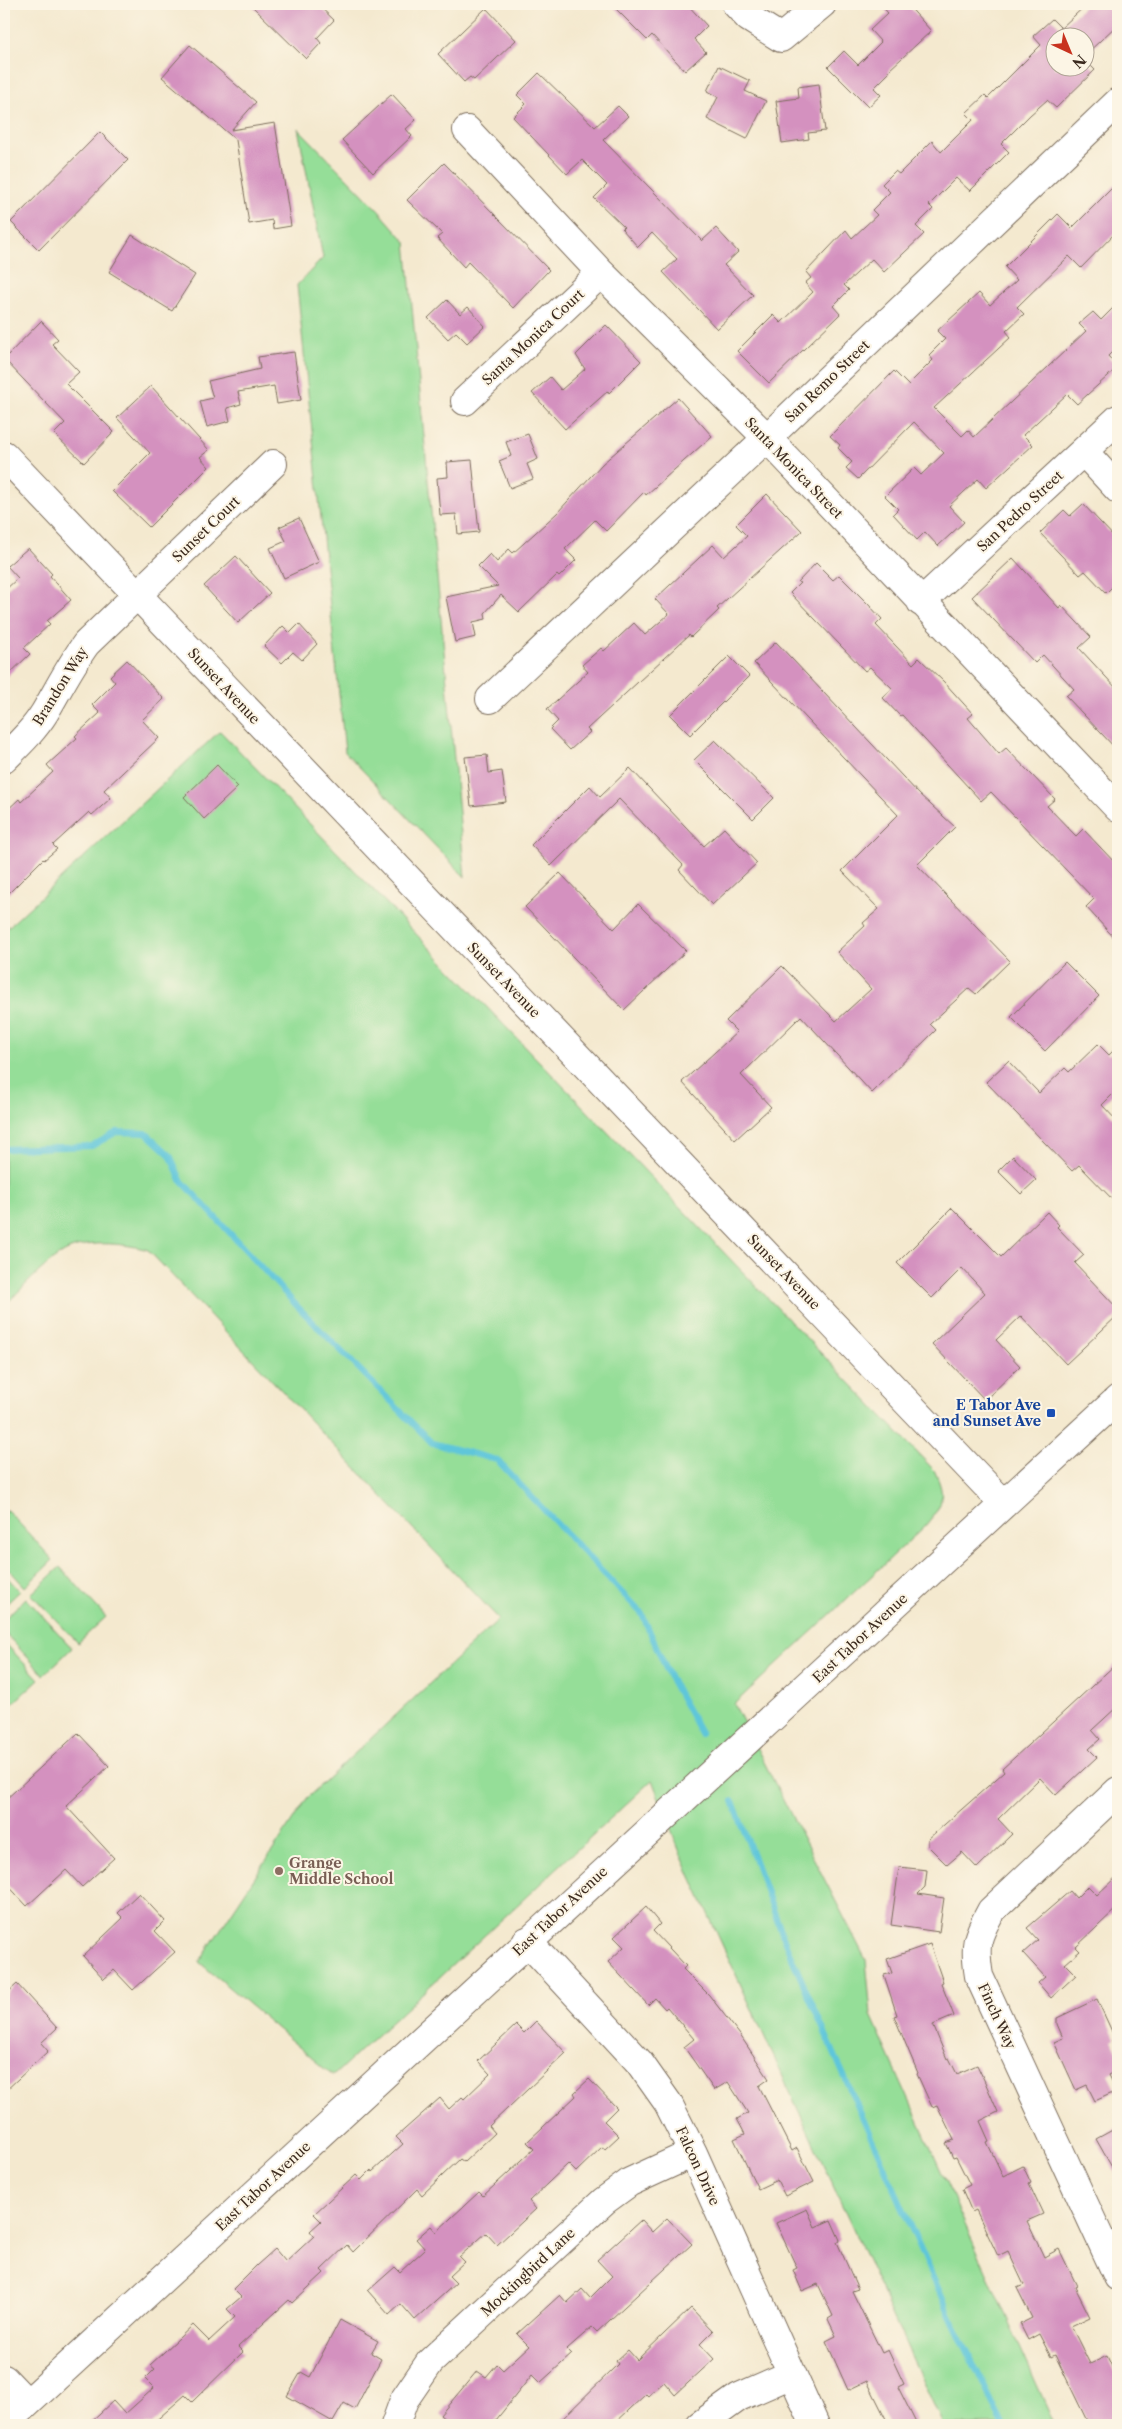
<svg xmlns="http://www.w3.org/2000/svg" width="1122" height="2429" font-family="'Libre Caslon Text',serif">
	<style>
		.green { fill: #95de98; stroke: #68845b }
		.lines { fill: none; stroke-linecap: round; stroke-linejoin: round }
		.stream { stroke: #5ec6da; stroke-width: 6 }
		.building { fill: #d491bf }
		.minor-casing { stroke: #7c6d5c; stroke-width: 30 }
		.major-casing { stroke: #7c6d5c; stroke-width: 30 }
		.minor { stroke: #fff; stroke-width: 28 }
		.major { stroke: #fff; stroke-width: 28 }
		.transit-dot { fill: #1a4fb4; stroke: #fcf5e5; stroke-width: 2 }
		.education-dot { fill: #8d6e63; stroke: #fcf5e5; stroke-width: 2 }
		.labels { text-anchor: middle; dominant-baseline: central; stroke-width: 4; stroke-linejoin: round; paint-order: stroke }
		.street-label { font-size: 14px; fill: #3b2a1e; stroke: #fcf5e5 }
		.transit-label { font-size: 14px; font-weight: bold; fill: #164399; stroke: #fcf5e5; text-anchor: end }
		.education-label { font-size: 14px; font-weight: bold; fill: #785e54; stroke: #fcf5e5; text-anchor: start }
	</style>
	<rect width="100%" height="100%" fill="#fcf5e5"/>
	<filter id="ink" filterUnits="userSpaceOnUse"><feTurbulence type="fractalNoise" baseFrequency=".02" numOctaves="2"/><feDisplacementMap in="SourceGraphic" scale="10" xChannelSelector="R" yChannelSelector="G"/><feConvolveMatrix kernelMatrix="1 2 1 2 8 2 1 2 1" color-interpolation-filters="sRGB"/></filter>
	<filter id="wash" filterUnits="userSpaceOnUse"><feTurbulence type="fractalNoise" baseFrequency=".0096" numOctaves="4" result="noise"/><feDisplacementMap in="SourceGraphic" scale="20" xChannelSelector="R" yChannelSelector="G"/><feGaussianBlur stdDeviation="1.12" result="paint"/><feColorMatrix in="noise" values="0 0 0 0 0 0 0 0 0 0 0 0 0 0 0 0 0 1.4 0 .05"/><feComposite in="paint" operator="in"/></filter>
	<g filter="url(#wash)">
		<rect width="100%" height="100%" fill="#f4e9cf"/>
		<path class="green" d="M298,128l80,82 28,32 59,635 -120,-125 -48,-467 26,-27z
			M220,731l714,739c13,27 9,35 -10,57l-190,177 132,256 5,55 184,410h-112l-262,-570 -29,-75 -319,296 -134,-114 109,-165 191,-178 -351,-369c-24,-7 -65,-11 -87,4 -21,14 -39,35 -57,52v-375z
			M7,1510l46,50 -28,27 -21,-23v-51z
			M60,1567l46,50 -28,26 -47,-49z
			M4,1574l16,17 -16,15z
			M26,1598l46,50 -28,27 -40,-43v-13z
			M4,1642l35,37 -29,27 -6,-7z"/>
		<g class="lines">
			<path class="stream" d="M4,1149l88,-3 25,-14 29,1 24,22 11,25 116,126 135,137 65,17 145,154 29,66 30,54
				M733,1801l54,146 163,368 53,110"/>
		</g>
		<g id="blocks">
			<path class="building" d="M250,4h67l17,16 -17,18 4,5 -15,16z
				M611,4h76l20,22 -13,13 12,13 -21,19 -33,-36 -5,5z
				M880,4h27l24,27 -43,40 1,2 -15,15 7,7 -13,12 -40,-40 16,-16 14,14 23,-23 -11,-12 18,-17z
				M1087,4h31v20l-34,32v-18h-30v30h30v-9l11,11 -39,38 -9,-8 -17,15 -29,29 8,8 -39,39 -14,-13 -27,27 4,4 -17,17 8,8 -40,38 -12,-13 -28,26 5,5 -16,16 7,8 -71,69 -32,-32 36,-36 8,8 32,-31 -8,-9 6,-5 -5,-6 40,-42 6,8 25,-23 -5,-5 18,-18 -8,-8 13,-13 4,3 33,-33 9,11 32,-32 -7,-7 19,-18 3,3 53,-53 -8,-9 19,-17 9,9z
				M486,8l30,32 -42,40 -4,-3 -6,5 -26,-28z
				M190,45l66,57 -25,28 44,-7 16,103 -18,3 -1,-9 -23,4 -13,-84 -74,-63z
				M719,66l31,15 -5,10 21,10 -19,38 -40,-20 11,-22 -11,-6z
				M539,73l56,54 23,-21 10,10 -25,24 99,101 14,-13 22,24 -14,13 29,30 -36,34 -54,-57 14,-13 -25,-26 -14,14 -16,-18 2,-2 -30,-29 13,-13 -25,-25 -15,14 -54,-57 13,-13 -9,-9z
				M819,84l6,47 -17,2 1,6 -27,4 -6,-42 23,-3 -1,-11z
				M392,94l24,26 -10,9 6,7 -39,37 -31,-33z
				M100,132l28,28 -89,90 -28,-28z
				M444,163l105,107 -36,38 -45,-46 -4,5 -27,-29 5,-4 -35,-34z
				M1118,182v48l-37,38 -12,-12 -52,51 7,7 -18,17 5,6 -77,71 28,28 6,-6 6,7 112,-106 -7,-7 14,-12 8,8 17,-17v43l-10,10 10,11 -41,37 -10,-10 -44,41 10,10 -47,43 -8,-9 -29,27 15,16 -26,24 -13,-14 -8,8 -24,-26 5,-5 -13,-13 29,-28 7,7 23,-22 -30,-31 -56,57 -12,-11 6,-6 -14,-14 2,-3 -10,-9 64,-65 14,14 25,-25 -4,-5 16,-16 -8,-8 42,-38 11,12 27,-25 -12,-13 53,-53 14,14z
				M132,235l63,40 -23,36 -63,-39z
				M447,300l13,14 8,-7 17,19 -18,17 -11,-11 -8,7 -20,-21z
				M41,321l17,18 -6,5 27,28 -13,12 48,48 -30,31 -30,-29 11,-11 -61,-64z
				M606,325l35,36 -32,32 -1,-2 -43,38 -33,-36 18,-16 11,13 24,-21 -9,-14z
				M294,352l7,48 -24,4 -3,-18 -36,6 3,12 -14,4 3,13 -23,6 -7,-26 13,-3 -5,-17 52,-12 -2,-12z
				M151,386l58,64 -9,7 9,10 -60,60 -37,-36 38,-38 -33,-35z
				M678,398l34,38 -66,59 -2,-3 -38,39 -11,-11 -30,29 11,11 -17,17 -2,-2 -38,37 -18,-17 -16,18 1,6 -13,3 3,15 -21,5 -9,-45 52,-11 -20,-20 12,-12 7,8 12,-13 4,4 44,-40 45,-49z
				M528,434l10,25 -11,5 6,15 -23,9 -11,-27 12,-5 -5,-14z
				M472,460l7,72 -21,2 -2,-20 -16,1 -3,-37 11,-1 -1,-15z
				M767,494l35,37 -85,77 2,2 -28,27 -2,-2 -102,94 3,3 -20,18 -20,-21 8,-8 -11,-12 41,-37 -6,-7 19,-17 3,3 30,-28 11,12 24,-21 -14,-15 58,-54 11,12 23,-21 -11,-11z
				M1083,504l35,37v40l-12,12 -21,-22 -5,4 -40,-42 24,-23 6,6z
				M299,518l20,44 -35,16 -14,-30 16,-7 -7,-14z
				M28,548l24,26 -2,2 21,24 -24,21 3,3 -26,24 6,6 -26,25v-88l14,-13 -11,-12z
				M236,556l34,37 -32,30 -34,-37z
				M1013,558l46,50 2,-3 30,32 -12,11 39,42v61l-52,-55 8,-7 -31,-34 -8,8 -63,-66z
				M816,563l17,17 6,-5 29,29 14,15 -6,6 37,39 6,-6 25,24 29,32 -5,4 31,36 7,-6 49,51 -8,7 29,30 7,-7 35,37v76l-32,-35 8,-8 -103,-107 -10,9 -79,-86 -2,1 -17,-18 9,-10 -22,-21 -5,4 -75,-78 10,-10 -2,-1z
				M299,624l18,20 -15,16 -9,-8 -11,11 -18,-17 19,-20 7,7z
				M776,642l143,152 36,33 -38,38 93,96 -34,33 -7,-6 -39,36 6,6 -64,63 -71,-77 -60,59 30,32 -36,33 -53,-58 55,-50 -11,-11 56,-55 54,55 35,-32 -34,-37 28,-26 -2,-3 16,-14 -37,-38 56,-56 -144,-152z
				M729,656l20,20 -59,59 -20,-20z
				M127,660l37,39 -22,21 17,18 -55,52 7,8 -19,17 -3,-3 -36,33 4,4 -13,11 -1,-1 -39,39v-85l15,-14 2,3 32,-30 -6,-7 30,-27 -2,-2 25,-23 -8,-8 23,-23 -5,-6z
				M715,740l59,58 -21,21 -59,-59z
				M487,755l2,18 13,-2 4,31 -35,4 -6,-49z
				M217,765l21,22 -34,32 -20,-22z
				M630,768l74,78 20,-18 33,35 -45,42 -33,-35 4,-5 -64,-66 -68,67 -20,-21 59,-59 10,11z
				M560,873l54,56 24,-25 48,47 -62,59 -99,-103z
				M1065,962l34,34 -54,55 -34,-34z
				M1098,1044l11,11 9,-9v43l-16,16 16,17v83l-39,-40 -7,6 -86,-89 22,-21 31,32 26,-25 4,4z
				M1013,1156l23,24 -15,14 -23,-23z
				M952,1208l49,49 46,-45 12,13 -2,2 27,28 -9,8 43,46v6l-52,49 -45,-48 -25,24 24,26 -35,34 -53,-56 53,-51 -23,-25 -30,30 -35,-35z
				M1118,1662v44l-26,24 8,9 -11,10 8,8 -41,38 -16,-17 -42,41 14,15 -35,34 -15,-16 -15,13 -19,-19v-7l76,-67 -2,-3z
				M78,1733l31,33 -43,40 48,52 -32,29 -16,-17 -39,36 -23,-25v-80z
				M899,1867l28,3 -2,17 -7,7 26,4 -5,34 -48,-7z
				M1118,1875v32l-42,40 4,4 -15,13 11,11 -25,23 -13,-15 7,-6 -22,-24 15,-13 -11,-12 43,-37 6,7 12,-12 9,9z
				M139,1893l26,28 -10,10 20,21 -42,38 -19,-20 -10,9 -21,-23 40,-38 -5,-5z
				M646,1907l14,17 -7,7 33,35 -3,3 26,26 31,40 29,44 -10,7 33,65 5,-3 17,34 -29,14 -8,-16 -19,9 -24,-50 11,-5 -8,-15 11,-6 -20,-31 -14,8 -30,-43 10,-8 -27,-32 -2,2 -10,-11 -7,7 -40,-43 16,-15 -10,-10z
				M930,1944l13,38 -2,1 13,33 -21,9 14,34 2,-1 8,16 20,-9 8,17 13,30 -18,9 9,20 -2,1 16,34 20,-10 8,17 -2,1 14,30 -16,7 17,36 15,-8 18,37 -2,1 15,30 -19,9 19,38 17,-8 11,24v45h-29l-34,-70 -4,2 -12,-23 -11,6 -8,-16 12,-6 -15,-30 7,-3 -16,-34 -10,5 -22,-46 -4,2 -10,-23 8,-4 -14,-28 -3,1 -7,-15 8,-3 -17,-35 -5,2 -15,-33 1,-1 -24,-57 3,-1 -13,-40 8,-2 -5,-14z
				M17,1984l40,44 -16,15 7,8 -44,41v-96z
				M1097,1999l18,39 -3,2 6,13v17l-9,5 8,16 -22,10 -8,-16 -11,5 -22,-48 9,-4 -6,-14v-6z
				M536,2021l30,32 -77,73 6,7 -31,29 -4,-3 -38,36 -5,-6 -64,63 -6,-7 -26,25 3,3 -32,30 -3,-3 -51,47 5,5 -51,50 -7,-7 -34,30h-64l26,-24 12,13 29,-26 -9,-9 10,-10 -5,-4 43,-40 16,16 26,-24 -8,-8 14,-12 -8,-8 24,-24 18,-16 11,13 28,-26 -4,-5 11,-10 -7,-7 42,-39 5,5 10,-10 1,2 31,-28 -7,-7 44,-39 9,11 13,-12 2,2 26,-25 -12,-13 38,-36 8,8z
				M589,2079l28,29 -13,13 15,15 -14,13 -3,-2 -26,25 -8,-8 -39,37 7,8 -39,36 -11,-12 -27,24 5,5 -15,14 7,7 -41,37 -14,-16 -12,11 -21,-24 27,-24 5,5 25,-23 -9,-10 15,-13 5,6 43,-40 4,4 51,-47 -7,-7 49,-46 -2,-3z
				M1118,2127v51l-22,-39z
				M807,2209l8,18 16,-7 9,20 -3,2 21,47 -6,2 30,62 6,-3 16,34 -6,3 19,38h-28l-22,-44 -19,9 -22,-49 10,-5 -8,-17 5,-3 -15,-32 -16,7 -9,-21 4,-2 -21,-45z
				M667,2218l25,26 -95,88 -5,-5 -25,22 5,5 -32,29 -8,-8 -40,50h-40l-12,-10 37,-44 9,6 11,-13 6,6 26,-24 -12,-12 43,-39 7,8 15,-14 8,9 22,-22 -15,-16 44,-40 11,12z
				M691,2308l22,23 -13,13 14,15 -39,36 -11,-13 -16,14 -2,-2 -33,31h-57l62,-61 -2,-3 12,-11 9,10z
				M340,2320l38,21 -7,12 10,6 -26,50 -11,-6 -11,19 -46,-26 14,-24 9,5z"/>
		</g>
	</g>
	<g filter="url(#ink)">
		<use href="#blocks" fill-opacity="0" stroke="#7c6d5c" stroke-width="1"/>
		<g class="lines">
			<defs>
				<path id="minor" d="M736,4l13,14 32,20 41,-34
					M467,130l134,143 166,165 351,370
					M465,401l136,-128
					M1084,452l34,37
					M921,602l197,-183
					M490,699l277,-261 351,-336
					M4,759c15,-15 30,-29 41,-47 14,-24 25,-46 41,-68l187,-180
					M1118,1791l-127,120c-15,27 -17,34 -12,65l139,301
					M527,1941l112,121 29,41 25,50 122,272
					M4,2379l23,24
					M395,2425l9,-25 26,-38 174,-161 26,-19 63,-29
					M700,2425l39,-28 53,-23"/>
				<path id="major" d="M4,455l1000,1049
					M4,2425l1114,-1026"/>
			</defs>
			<use href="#minor" class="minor-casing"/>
			<use href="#major" class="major-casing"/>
			<use href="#minor" class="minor"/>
			<use href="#major" class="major"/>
		</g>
	</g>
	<rect class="transit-dot" x="1046" y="1408" width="10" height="10" rx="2.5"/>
	<circle class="education-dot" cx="279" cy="1871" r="5"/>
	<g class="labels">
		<g class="street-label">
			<text transform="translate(533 337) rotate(-43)">Santa Monica Court</text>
			<text transform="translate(827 381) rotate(-44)">San Remo Street</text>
			<text transform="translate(794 468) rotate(46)">Santa Monica Street</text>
			<text transform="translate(1020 511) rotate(-43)">San Pedro Street</text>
			<text transform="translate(206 529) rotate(-44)">Sunset Court</text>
			<text transform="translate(60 686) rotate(-58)">Brandon Way</text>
			<text transform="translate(224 686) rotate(47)">Sunset Avenue</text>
			<text transform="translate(504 980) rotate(46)">Sunset Avenue</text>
			<text transform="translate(784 1272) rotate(46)">Sunset Avenue</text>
			<text transform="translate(860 1638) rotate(-43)">East Tabor Avenue</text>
			<text transform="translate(560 1911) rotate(-43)">East Tabor Avenue</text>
			<text transform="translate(997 2016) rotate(65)">Finch Way</text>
			<text transform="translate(698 2166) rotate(65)">Falcon Drive</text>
			<text transform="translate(263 2186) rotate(-43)">East Tabor Avenue</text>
			<text transform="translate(528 2272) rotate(-43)">Mockingbird Lane</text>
		</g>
		<g class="transit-label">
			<text x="1041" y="1405">E Tabor Ave<tspan x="1041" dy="16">and Sunset Ave</tspan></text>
		</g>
		<g class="education-label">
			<text x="289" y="1863">Grange<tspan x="289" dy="16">Middle School</tspan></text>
		</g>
	</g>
	<rect width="1122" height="2429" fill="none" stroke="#fcf5e5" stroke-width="20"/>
	<g transform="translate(1070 52) rotate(136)"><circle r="24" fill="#fcf5e5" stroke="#afa495"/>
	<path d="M0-4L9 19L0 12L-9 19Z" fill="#c8321e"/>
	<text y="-8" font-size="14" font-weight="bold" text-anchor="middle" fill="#3b2a1e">N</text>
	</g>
</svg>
